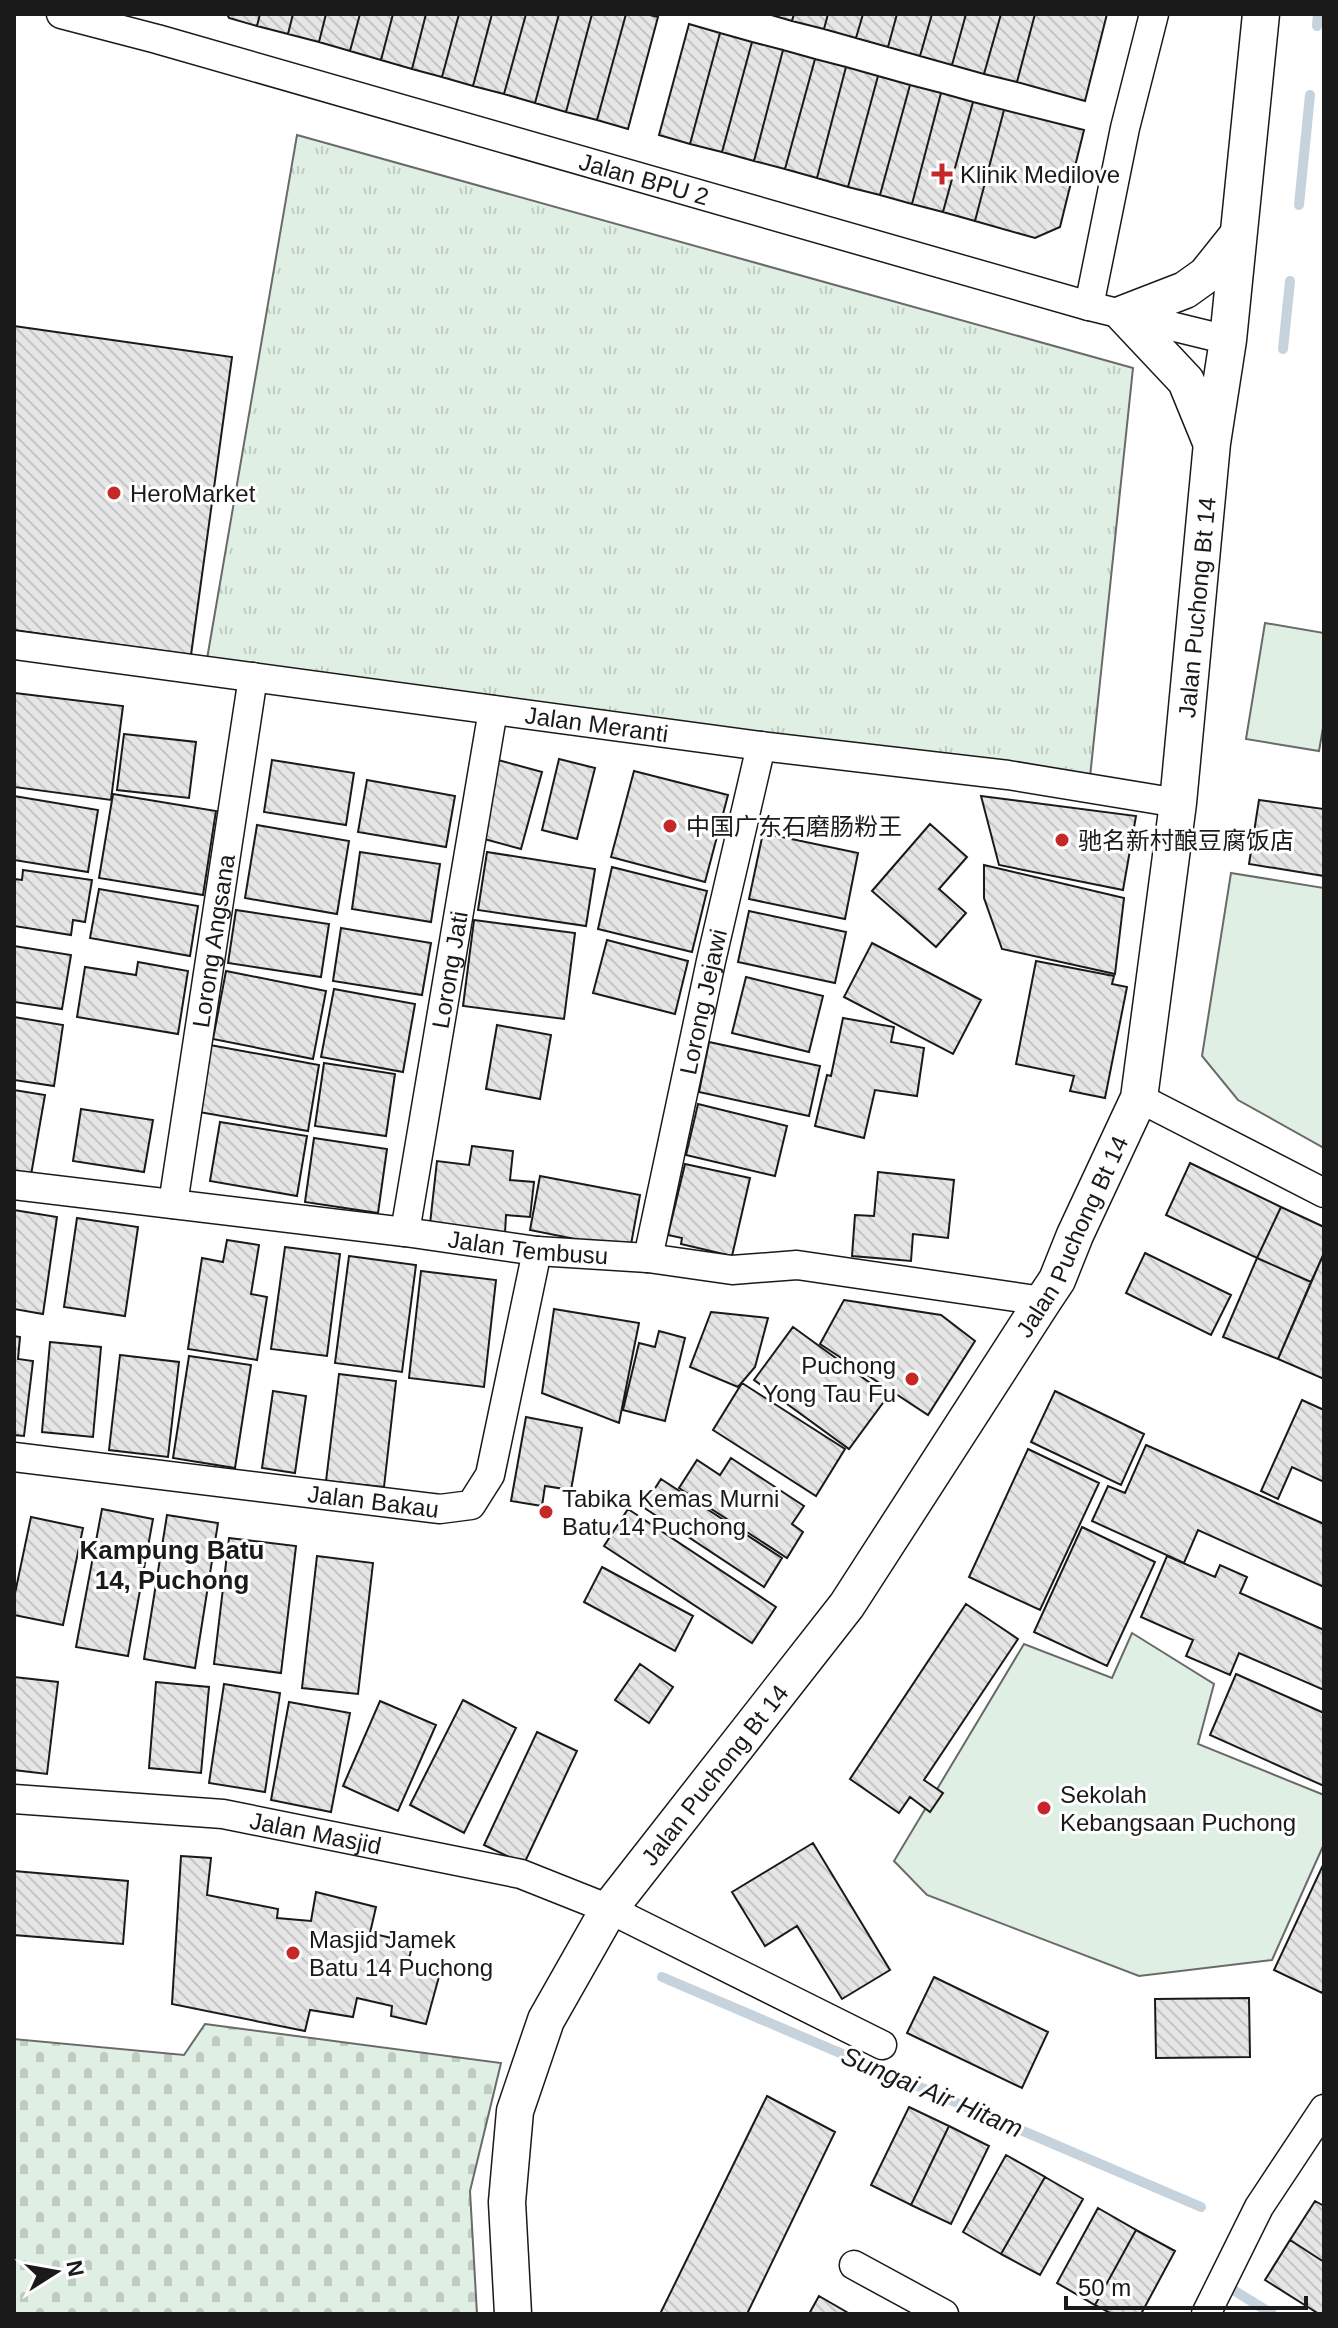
<svg xmlns="http://www.w3.org/2000/svg" width="1338" height="2328" font-family="Helvetica,'Noto Sans SC',sans-serif">
	<style>
		.grass { fill: url(#grass-tufts); stroke: #6a6a6a; stroke-width: 2 }
		.cemetery { fill: url(#cemetery-stones); stroke: #6a6a6a; stroke-width: 2 }
		.pitch { fill: #e0efe3; stroke: #6a6a6a; stroke-width: 2 }
		.lines { fill: none; stroke-linecap: round; stroke-linejoin: round }
		.stream { stroke: #c6d2dc; stroke-width: 10 }
		.building { fill: url(#building-back-hatch); stroke: #1a1a1a; stroke-width: 2 }
		.minor-casing { stroke: #1a1a1a; stroke-width: 31 }
		.tertiary-casing { stroke: #1a1a1a; stroke-width: 39 }
		.minor { stroke: #fff; stroke-width: 28 }
		.tertiary { stroke: #fff; stroke-width: 36 }
		.poi-dot { fill: #c62828; stroke: #fff; stroke-width: 3 }
		.labels { text-anchor: middle; dominant-baseline: central; stroke-width: 6; stroke-linejoin: round; paint-order: stroke }
		.poi-label { font-size: 24px; fill: #1a1a1a; stroke: #fff; text-anchor: start }
		.street-label { font-size: 24px; fill: #1a1a1a; stroke: #fff }
		.neighbourhood-label { font-size: 26px; font-weight: bold; fill: #1a1a1a; stroke: #fff }
		.water-label { font-size: 26px; font-style: italic; fill: #1a1a1a; stroke: #fff }
	</style>
	<defs>
		<pattern id="grass-tufts" width="24" height="20" patternUnits="userSpaceOnUse" patternTransform="scale(2)"><rect width="24" height="20" fill="#e0efe3"/><path d="M3 7l-1-3M5 7V3M7 7l1-3M15 17l-1-3M17 17v-4M19 17l1-3" fill="none" stroke="#c0ccc2"/></pattern>
		<pattern id="cemetery-stones" width="16" height="16" patternUnits="userSpaceOnUse" patternTransform="scale(2)"><rect width="16" height="16" fill="#e0efe3"/><path d="M2 7V4a2 2 0 0 1 4 0v3zM10 15v-3a2 2 0 0 1 4 0v3z" fill="#c0ccc2"/></pattern>
		<pattern id="building-back-hatch" width="6" height="6" patternUnits="userSpaceOnUse" patternTransform="scale(2)"><rect width="6" height="6" fill="#e6e6e6"/><path d="M-1 5l2 2M0 0l6 6M5-1l2 2" fill="none" stroke="#c5c5c5"/></pattern>
	</defs>
	<rect width="100%" height="100%" fill="#fff"/>
	<path class="grass" d="M297,135l836,233 -43,409 -883,-118z"/>
	<path class="cemetery" d="M205,2024l296,39 -31,128 7,123h-463v-275l170,16z"/>
	<path class="pitch" d="M1265,623l59,10v89l-5,29 -73,-12z
		M1231,873l93,15v260l-86,-48 -36,-44z
		M1132,1633l82,51 -16,60 126,51v49l-52,116 -133,16 -212,-81 -33,-34 130,-217 88,34z"/>
	<g class="lines">
		<path class="stream" d="M1317,26l1,-12
			M1299,205l11,-110
			M1283,349l7,-68
			M662,1977l539,230
			M1235,2291l37,23"/>
	</g>
	<path class="building" d="M227,14h33l-3,12 -28,-8z
		M260,14h33l-5,20 -31,-8z
		M293,14h33l-7,28 -31,-8z
		M326,14h34l-10,37 -31,-9z
		M360,14h33l-12,46 -31,-9z
		M393,14h33l-14,55 -31,-9z
		M426,14h33l-17,63 -30,-8z
		M459,14h33l-19,72 -31,-9z
		M492,14h34l-22,80 -31,-8z
		M526,14h33l-24,89 -31,-9z
		M559,14h33l-26,98 -31,-9z
		M592,14h34l-29,106 -31,-8z
		M626,14h20l12,3 -30,112 -31,-9z
		M768,14h26l-2,7z
		M794,14h34l-4,15 -32,-8z
		M828,14h35l-7,24 -32,-9z
		M863,14h34l-9,33 -32,-9z
		M897,14h35l-12,42 -32,-9z
		M932,14h34l-14,51 -32,-9z
		M966,14h35l-17,60 -32,-9z
		M1001,14h34l-18,68 -33,-8z
		M1035,14h72l-22,87 -68,-19z
		M689,24l31,9 -30,111 -31,-9z
		M720,33l32,9 -30,110 -32,-8z
		M752,42l31,8 -29,111 -32,-9z
		M783,50l32,9 -30,110 -31,-8z
		M815,59l31,8 -29,111 -32,-9z
		M846,67l32,9 -30,111 -31,-9z
		M878,76l32,9 -30,110 -32,-8z
		M910,85l31,8 -29,111 -32,-9z
		M941,93l32,9 -30,110 -31,-8z
		M973,102l31,8 -29,111 -32,-9z
		M1004,110l80,20 -24,97 -25,11 -60,-17z
		M14,326l218,31 -41,298 -177,-25z
		M15,693l108,13 -12,94 -97,-13z
		M124,734l72,8 -7,56 -72,-8z
		M559,759l36,9 -18,71 -35,-9z
		M272,760l82,13 -8,52 -82,-13z
		M498,760l44,12 -21,77 -44,-12z
		M634,771l94,24 -23,87 -94,-25z
		M367,780l88,16 -9,51 -88,-15z
		M113,794l103,17 -13,84 -104,-17z
		M14,796l84,14 -10,62 -74,-12z
		M981,796l155,20 -13,74 -124,-25z
		M1259,800l65,9v67l-75,-12z
		M930,824l37,33 -28,32 27,24 -30,34 -64,-56z
		M257,825l92,16 -12,73 -92,-16z
		M763,833l95,20 -13,66 -96,-20z
		M360,852l80,12 -9,58 -79,-13z
		M487,852l108,17 -9,57 -108,-16z
		M984,865l140,33 -9,76 -113,-25 -18,-51z
		M612,867l95,24 -15,61 -94,-23z
		M23,870l69,10 -7,42 -12,-2 -2,15 -57,-9v-47l8,1z
		M99,889l99,17 -8,50 -100,-18z
		M236,910l93,14 -8,53 -93,-14z
		M749,911l97,21 -11,51 -97,-21z
		M474,920l101,13 -11,86 -101,-13z
		M341,928l90,15 -9,52 -89,-14z
		M607,940l81,21 -13,53 -82,-21z
		M872,943l109,57 -28,54 -109,-57z
		M14,946l57,9 -9,54 -48,-7z
		M1036,961l78,15 -2,8 15,3 -22,111 -35,-7 4,-15 -58,-12z
		M138,962l50,9 -10,63 -101,-17 8,-50 51,8z
		M226,971l100,20 -13,68 -100,-20z
		M746,977l77,19 -14,56 -77,-19z
		M334,989l81,15 -12,68 -82,-15z
		M14,1017l49,8 -9,61 -40,-6z
		M843,1018l51,9 -3,15 33,6 -7,48 -42,-6 -11,48 -49,-12 12,-51 4,1z
		M497,1025l54,10 -11,64 -54,-10z
		M709,1042l111,24 -11,50 -110,-24z
		M210,1045l109,20 -11,66 -109,-19z
		M324,1063l71,11 -9,62 -71,-10z
		M14,1090l31,5 -14,80 -17,-3z
		M698,1104l89,22 -12,50 -89,-21z
		M81,1109l72,11 -9,52 -71,-11z
		M220,1122l87,14 -10,60 -87,-15z
		M314,1138l73,11 -9,64 -73,-11z
		M472,1146l41,5 -3,29 24,2 -4,35 -24,-2 -1,18 -75,-9 7,-63 32,4z
		M1190,1163l91,44 -24,51 -91,-43z
		M685,1164l65,14 -18,78 -51,-12 1,-6 -14,-3z
		M878,1172l76,8 -6,58 -35,-4 -2,27 -59,-5 3,-41 19,1z
		M540,1176l100,19 -10,55 -100,-20z
		M1281,1207l43,20v26l-13,29 -54,-24z
		M14,1210l43,7 -14,97 -29,-5z
		M77,1218l61,9 -13,89 -61,-9z
		M227,1240l32,5 -8,49 16,3 -10,63 -69,-11 14,-91 21,4z
		M285,1247l55,7 -13,102 -56,-7z
		M1145,1253l86,42 -20,40 -85,-42z
		M1324,1253v126l-46,-20z
		M349,1256l67,9 -14,107 -67,-9z
		M1257,1258l54,24 -33,77 -55,-22z
		M421,1271l75,9 -12,107 -75,-9z
		M844,1300l97,15 34,26 -47,74 -108,-71z
		M554,1309l85,14 -20,100 -77,-30z
		M711,1312l57,6 -13,49 -17,20 -48,-20z
		M793,1327l95,69 -39,53 -95,-69z
		M659,1331l26,7 -20,83 -42,-11 16,-67 16,4z
		M14,1336l6,1 -2,22 15,2 -9,75 -10,-1z
		M50,1342l51,5 -8,90 -51,-5z
		M120,1355l59,7 -11,95 -59,-7z
		M189,1356l62,9 -16,103 -62,-10z
		M339,1374l57,7 -12,106 -58,-6z
		M742,1383l103,66 -29,47 -103,-66z
		M273,1391l33,5 -11,77 -33,-5z
		M1055,1391l89,43 -23,51 -90,-43z
		M1302,1400l22,10v72l-32,-15 -14,32 -17,-8z
		M526,1417l56,11 -11,62 -26,-4 -3,20 -31,-5z
		M1146,1445l178,79v63l-126,-57 -14,33 -92,-42 16,-35 17,7z
		M1028,1449l71,34 -59,127 -71,-33z
		M731,1458l73,48 -12,18 11,8 -16,26 -108,-70 18,-28 23,15z
		M661,1479l121,79 -18,29 -121,-80z
		M102,1509l51,10 -25,137 -52,-9z
		M628,1509l148,98 -24,36 -148,-97z
		M167,1515l51,8 -23,145 -51,-9z
		M31,1517l52,11 -20,97 -49,-10v-17z
		M1082,1527l73,35 -48,104 -73,-34z
		M229,1538l67,8 -15,127 -67,-9z
		M317,1556l56,7 -15,131 -56,-6z
		M1167,1556l48,21 5,-12 27,12 -7,16 84,37v60l-85,-37 -9,22 -44,-19 7,-16 -52,-23z
		M602,1567l91,49 -18,35 -91,-49z
		M966,1604l52,35 -94,141 19,13 -13,19 -20,-15 -11,16 -49,-34z
		M640,1664l33,23 -24,36 -34,-23z
		M1236,1674l88,39v73l-114,-51z
		M14,1677l44,5 -11,92 -33,-4z
		M156,1682l53,5 -8,86 -52,-5z
		M224,1684l56,9 -15,99 -56,-9z
		M463,1700l53,28 -52,105 -54,-28z
		M380,1701l56,24 -38,86 -55,-25z
		M289,1702l61,11 -19,99 -60,-12z
		M537,1732l40,19 -53,113 -40,-19z
		M813,1843l77,127 -48,29 -45,-73 -32,20 -33,-54z
		M181,1856l30,2 -4,37 71,14 -1,9 34,3 5,-29 60,15 -6,26 43,10 -5,19 32,11 -14,51 -35,-8 1,-10 -35,-8 -4,19 -43,-7 -5,21 -133,-27z
		M1324,1863v125l-2,5 -48,-23z
		M14,1871l114,10 -5,63 -109,-9z
		M934,1977l114,55 -26,56 -115,-55z
		M1249,1998l1,59 -94,1 -1,-59z
		M767,2096l68,36 -88,182h-87z
		M909,2107l40,19 -38,79 -40,-20z
		M949,2126l40,20 -38,78 -40,-19z
		M1006,2155l39,22 -44,77 -38,-22z
		M1045,2177l38,22 -43,76 -39,-21z
		M1315,2201l9,5v56l-34,-22z
		M1098,2208l38,22 -41,75 -38,-22z
		M1136,2230l39,21 -34,63h-29l-17,-9z
		M1290,2240l34,22v52h-5l-54,-34z
		M819,2296l31,18h-41z"/>
	<g class="lines">
		<defs>
			<g id="minor">
				<path id="s1" d="M61,14l96,25 932,267 139,34"/>
				<path d="M1089,306l36,-178 29,-114"/>
				<path id="s2" d="M14,645l747,101 247,29 170,28"/>
				<path d="M1139,1098l185,95"/>
				<path id="s3" d="M14,1185l391,47 132,19 111,7 84,12 65,-5 246,36"/>
				<path id="s4" d="M173,1204l80,-527"/>
				<path id="s5" d="M405,1232l88,-522"/>
				<path id="s6" d="M648,1258l63,-297 50,-215"/>
				<path id="s7" d="M14,1457l426,52 31,-4 19,-30 47,-224"/>
				<path id="s8" d="M14,1799l209,15 298,60 88,35 273,136"/>
				<path d="M854,2265l90,49"/>
				<path d="M1206,2314l53,-107 65,-98"/>
			</g>
			<g id="tertiary">
				<path d="M1211,442l-25,-61 -63,-67 62,-24 21,-15 32,-40"/>
				<path id="s9" d="M513,2314l-6,-112 8,-91 31,-91 63,-111 238,-304 196,-304 14,-21 18,-45 64,-137 39,-295 34,-360 16,-103 33,-326"/>
			</g>
		</defs>
		<use href="#minor" class="minor-casing"/>
		<use href="#tertiary" class="tertiary-casing"/>
		<use href="#minor" class="minor"/>
		<use href="#tertiary" class="tertiary"/>
	</g>
	<g class="poi-dot">
		<path d="M938 162h8v8h8v8h-8v8h-8v-8h-8v-8h8z"/>
		<circle cx="114" cy="493" r="8"/>
		<circle cx="670" cy="826" r="8"/>
		<circle cx="1062" cy="840" r="8"/>
		<circle cx="912" cy="1379" r="8"/>
		<circle cx="546" cy="1512" r="8"/>
		<circle cx="1044" cy="1808" r="8"/>
		<circle cx="293" cy="1953" r="8"/>
	</g>
	<g class="labels">
		<g class="poi-label">
			<text x="960" y="174">Klinik Medilove</text>
			<text x="130" y="493">HeroMarket</text>
			<text x="686" y="826">中国广东石磨肠粉王</text>
			<text x="1078" y="840">驰名新村酿豆腐饭店</text>
			<text x="896" y="1365" text-anchor="end">Puchong<tspan x="896" dy="28">Yong Tau Fu</tspan></text>
			<text x="562" y="1498">Tabika Kemas Murni<tspan x="562" dy="28">Batu 14 Puchong</tspan></text>
			<text x="1060" y="1794">Sekolah<tspan x="1060" dy="28">Kebangsaan Puchong</tspan></text>
			<text x="309" y="1939">Masjid Jamek<tspan x="309" dy="28">Batu 14 Puchong</tspan></text>
		</g>
		<g class="street-label">
			<text stroke="none"><textPath href="#s1" startOffset="606">Jalan BPU 2</textPath></text>
			<text stroke="none"><textPath href="#s9" startOffset="1894">Jalan Puchong Bt 14</textPath></text>
			<text stroke="none"><textPath href="#s2" startOffset="588">Jalan Meranti</textPath></text>
			<text stroke="none"><textPath href="#s4" startOffset="266">Lorong Angsana</textPath></text>
			<text stroke="none"><textPath href="#s5" startOffset="266">Lorong Jati</textPath></text>
			<text stroke="none"><textPath href="#s6" startOffset="262">Lorong Jejawi</textPath></text>
			<text stroke="none"><textPath href="#s9" startOffset="1246">Jalan Puchong Bt 14</textPath></text>
			<text stroke="none"><textPath href="#s3" startOffset="518">Jalan Tembusu</textPath></text>
			<text stroke="none"><textPath href="#s7" startOffset="362">Jalan Bakau</textPath></text>
			<text stroke="none"><textPath href="#s9" startOffset="598">Jalan Puchong Bt 14</textPath></text>
			<text stroke="none"><textPath href="#s8" startOffset="304">Jalan Masjid</textPath></text>
		</g>
		<g class="neighbourhood-label">
			<text x="172" y="1550">Kampung Batu<tspan x="172" dy="30">14, Puchong</tspan></text>
		</g>
		<g class="water-label">
			<text transform="translate(932 2092) rotate(23)">Sungai Air Hitam</text>
		</g>
	</g>
	<rect width="1338" height="2328" fill="none" stroke="#1a1a1a" stroke-width="32"/>
	<g transform="translate(56 2272) rotate(79)" stroke="#ffffff" stroke-width="6" paint-order="stroke">
	<path d="M0-6L14 30L0 20L-14 30Z" fill="#1a1a1a"/>
	<text y="-12" font-size="22" font-weight="bold" text-anchor="middle" fill="#1a1a1a">N</text>
	</g>
	<path d="M1066 2296v12h240v-12" fill="none" stroke="#1a1a1a" stroke-width="4"/>
	<text x="1078" y="2296" font-size="24" fill="#1a1a1a" stroke="#ffffff" stroke-width="6" paint-order="stroke">50 m</text>
</svg>
